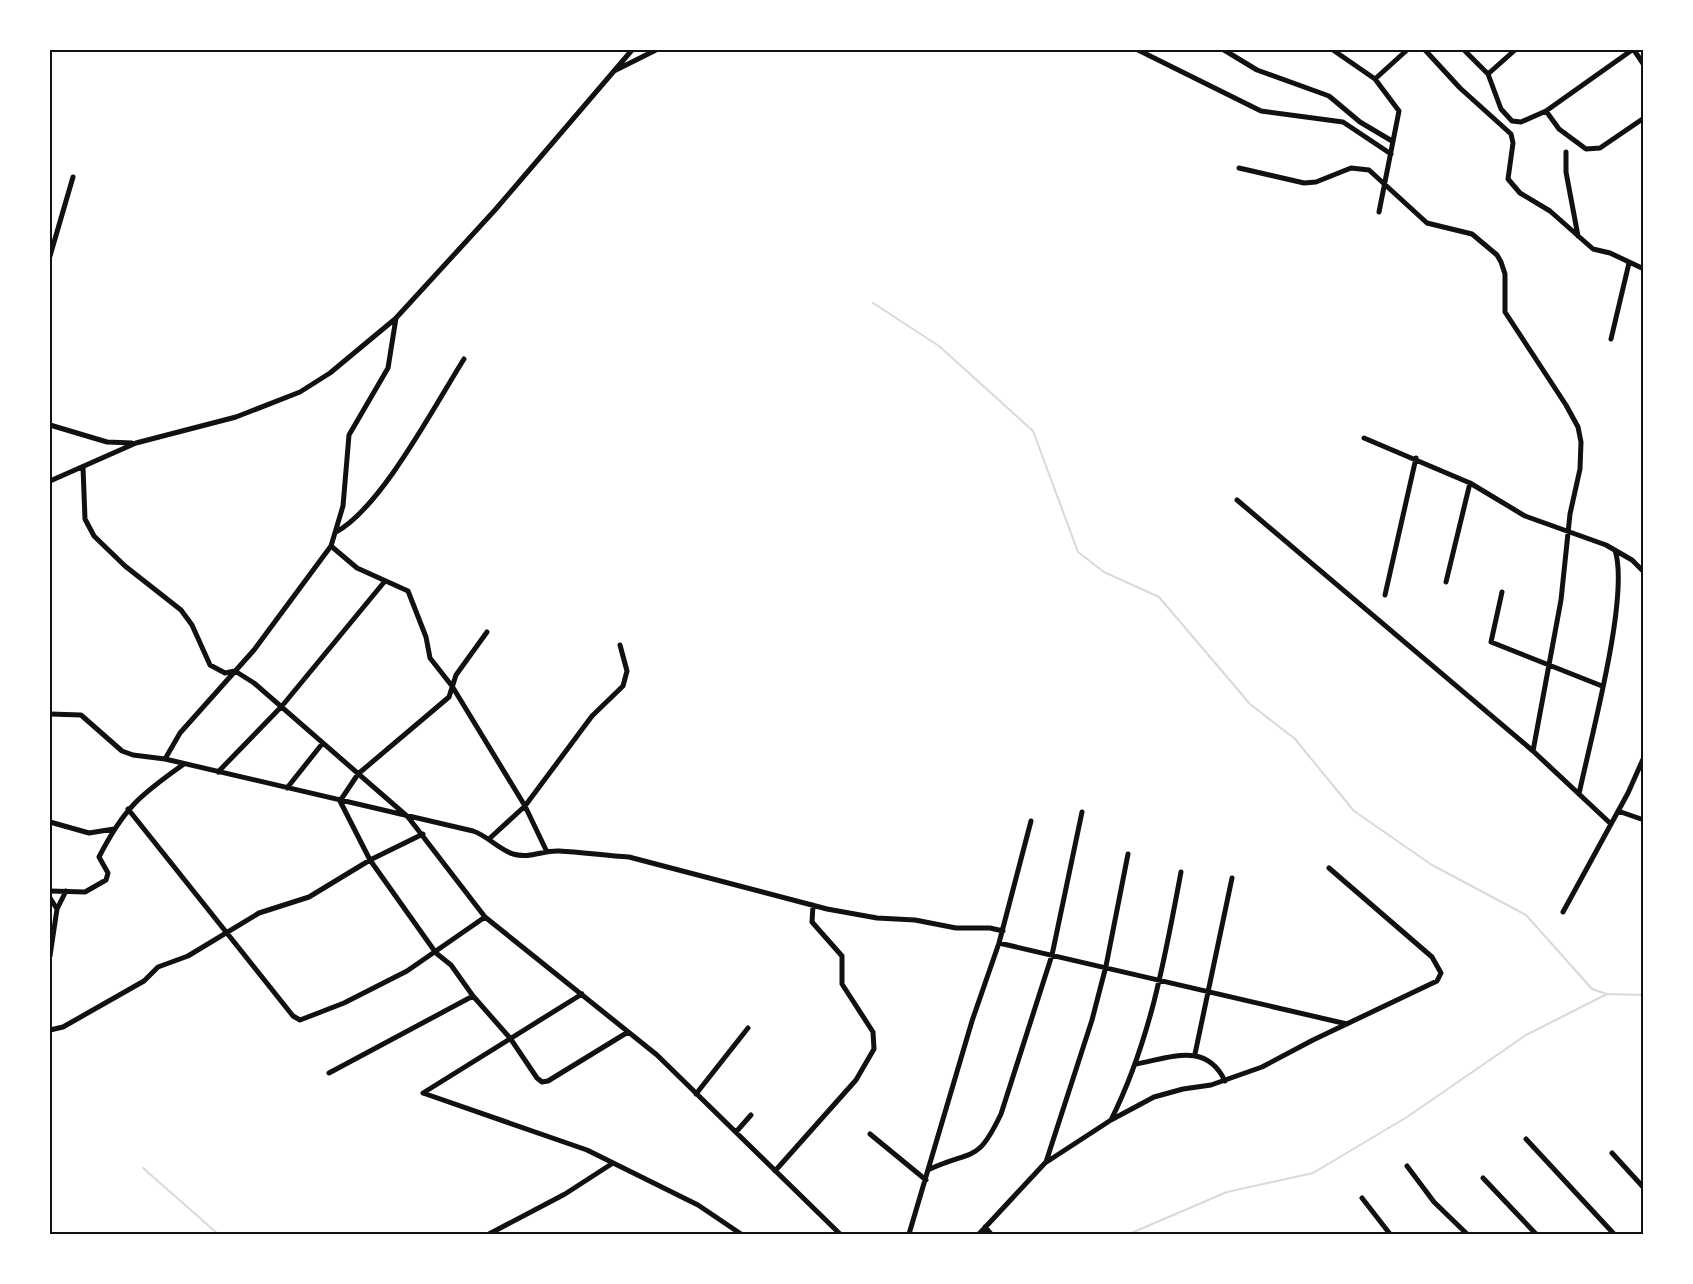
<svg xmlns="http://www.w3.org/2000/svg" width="1693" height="1284" font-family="'Work Sans',sans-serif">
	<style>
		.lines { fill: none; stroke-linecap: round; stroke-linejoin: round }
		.stream { stroke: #d9d9d9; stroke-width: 2 }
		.minor { stroke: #111; stroke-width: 5 }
		.neatline { fill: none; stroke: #111; stroke-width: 2 }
	</style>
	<rect width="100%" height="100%" fill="#fff"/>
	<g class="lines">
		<path class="stream" d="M873,303l66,43 94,85 45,121 26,20 55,25 91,107 45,35 59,72 78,54 94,50 66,74 15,5 37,1
			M143,1168l75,66
			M1129,1234l98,-42 86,-19 94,-56 119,-82 81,-41"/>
		<path class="minor" d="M1138,50l123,61 82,11 48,32
			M1224,50l33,20 72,26 31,26 32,19
			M1333,50l42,29 24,32 -20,101
			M1425,50l35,38 51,46 2,9 -5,36 12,14 30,18 43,38 17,4 34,16
			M1464,50l24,24 13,35 11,12 9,1 25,-11 13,18 27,20 14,-1 44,-30
			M1634,50l10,15
			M614,71l42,-21
			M1488,74l27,-24
			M1375,79l32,-29
			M1546,111l86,-61
			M1566,152v20l12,64
			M1239,168l65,15 12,-1 35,-14 18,2 58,53 45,11 25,21 4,7 4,12v38l61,93 12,22 3,15 -1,27 -10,45 -9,86 -28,151
			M50,256l23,-79
			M1611,339l18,-76
			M50,425l57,17 25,1
			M1364,438l106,45 55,33 81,29 26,15 12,12
			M83,467l2,52 9,17 31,30 56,44 11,15 18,40 15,8 10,-2 19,12 154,134 77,100 172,138 183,179
			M50,481l86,-38 100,-26 64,-25 30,-19 65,-54
			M1237,500l296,251 78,73
			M336,532c45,-24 99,-127 128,-173
			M331,546l26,22 51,23 18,46 4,21 22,28 73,120 22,46
			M1446,582l24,-99
			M1502,592l-11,50 111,44
			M1385,595l31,-137
			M487,632l-31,43 -7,22 -91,77 -18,27 30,59 66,93 15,12 22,31 37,42 27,40 5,4 6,-1 80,-49
			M50,714l31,1 41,36 11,4 32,4 308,72c15,5 25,18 40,23 17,5 30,-4 46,-3 24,1 47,5 70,6l198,52 50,9 38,2 41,8h34l13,3
			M165,759l15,-26 74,-83 77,-104 12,-40 6,-71 39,-67 8,-50 99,-108 137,-160
			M218,772l64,-66 103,-125
			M287,788l35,-44
			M1579,794c11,-53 51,-198 36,-244
			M128,809l165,207 7,4 44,-17 63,-32 78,-54
			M1618,811l26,9
			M50,822l39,11 25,-4
			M489,839l36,-33 67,-90 31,-30 4,-15 -7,-26
			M50,891l35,1 21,-12 2,-7 -9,-16c25,-49 41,-62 85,-93
			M50,898l7,11
			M1563,912l65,-119 16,-36
			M999,943l348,81
			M50,956l7,-47 9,-18
			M50,1030l13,-3 81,-46 14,-14 30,-11 71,-43 50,-16 61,-37 53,-26
			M1195,1054l37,-176
			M1136,1064c34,-6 70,-23 89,17
			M329,1073l144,-77
			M423,1093l164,57 111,55 43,29
			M423,1093l159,-99
			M696,1094l52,-66
			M1111,1120c39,-78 54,-162 70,-248
			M736,1132l15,-17
			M870,1134l56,46
			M1526,1139l88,95
			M1612,1153l32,35
			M1046,1162l46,-142 14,-54 22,-112
			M1407,1166l27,36 33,32
			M930,1169c44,-20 47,-5 71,-55l51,-159 30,-143
			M775,1171l81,-91 18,-31 -1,-17 -31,-48v-28l-30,-34 1,-17
			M1483,1178l53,56
			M1362,1198l28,36
			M985,1227l6,7
			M489,1234l76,-40 48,-31
			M909,1234l63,-213 27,-78 32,-122
			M979,1234l66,-71 66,-43 43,-23 29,-8 28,-4 51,-18 51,-27 124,-59 4,-8 -9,-16 -103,-89"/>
	</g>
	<rect width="1693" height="1284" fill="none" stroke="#ffffff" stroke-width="102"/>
	<rect x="51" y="51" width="1591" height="1182" class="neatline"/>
</svg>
